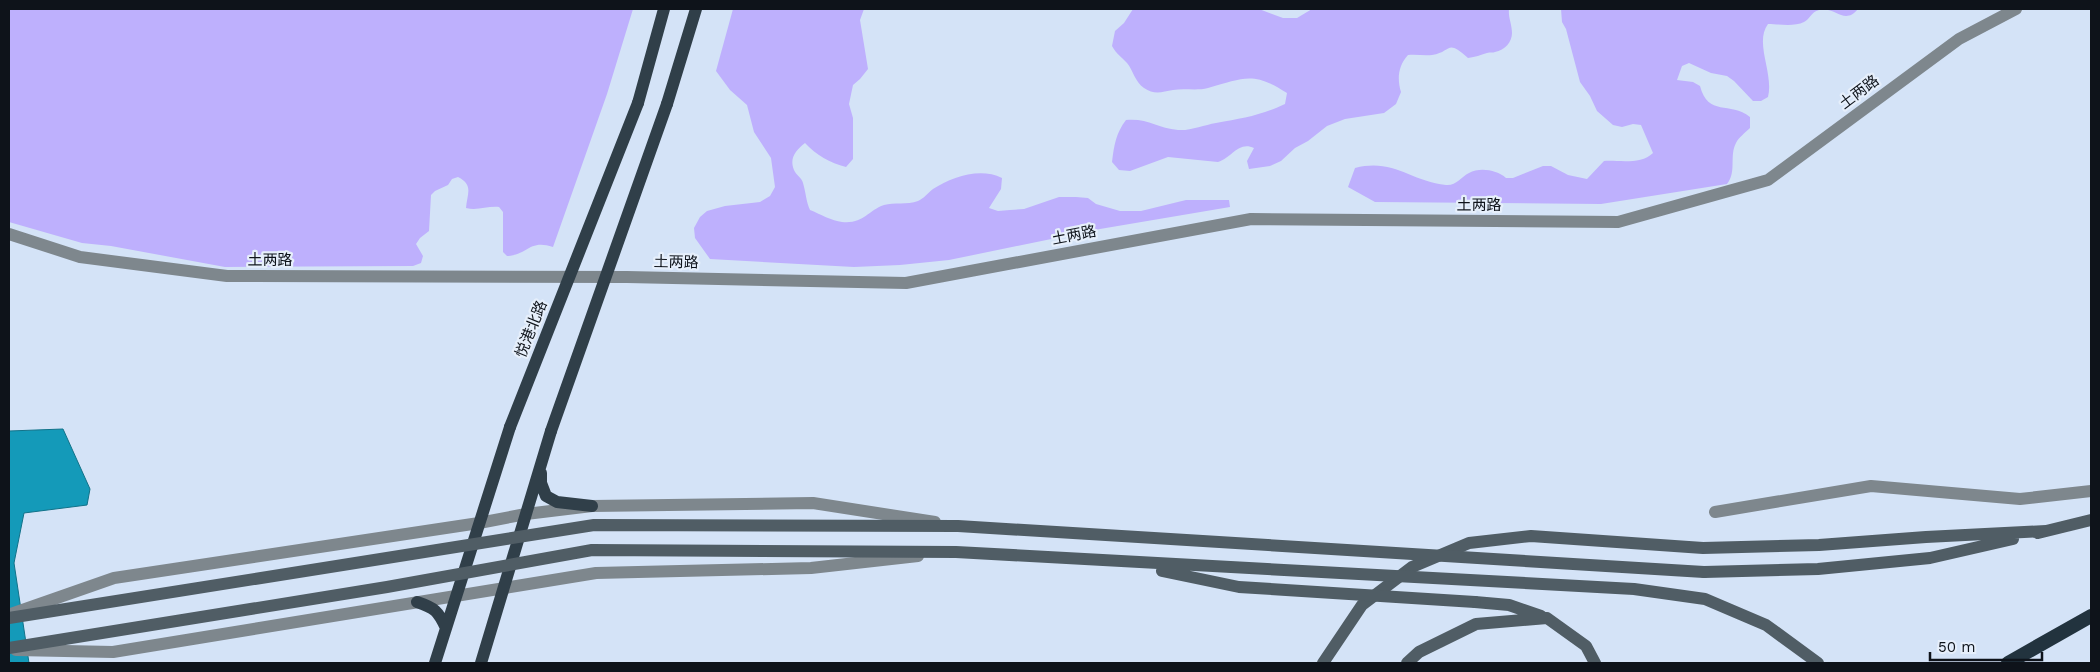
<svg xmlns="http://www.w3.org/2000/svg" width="2100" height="672" font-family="'Work Sans','Noto Sans SC',sans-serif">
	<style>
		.green { fill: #beb0fd }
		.water { fill: #149ab9; stroke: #127289 }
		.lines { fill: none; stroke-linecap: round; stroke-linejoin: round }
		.minor { stroke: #7e878d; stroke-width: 12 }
		.tertiary { stroke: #7e878d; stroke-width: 12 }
		.secondary { stroke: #505d65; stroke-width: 12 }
		.primary { stroke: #303f49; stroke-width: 12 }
		.trunk { stroke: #22333e; stroke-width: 14 }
		.secondary-bridge { stroke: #505d65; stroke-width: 12 }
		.primary-bridge { stroke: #303f49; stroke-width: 12 }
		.labels { text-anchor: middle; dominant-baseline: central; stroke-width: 4.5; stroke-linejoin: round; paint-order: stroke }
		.street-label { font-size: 15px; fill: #0e131a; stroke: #e6effb }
	</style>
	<rect width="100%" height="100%" fill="#d4e3f7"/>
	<path class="green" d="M9,9h624l-26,85 -54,153c-24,-8 -25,8 -46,9l-4,-4v-40l-4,-5c-12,-1 -22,4 -33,1 1,-14 8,-23 -8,-31l-6,2 -4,6 -13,6 -4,4 -2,36 -9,7 -4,6 7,12 -2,7 -8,3 -188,1 -114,-21 -29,-3 -73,-21z
		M733,9h131l-4,11 8,49 -8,10 -7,6 -4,19 4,14v41l-7,8c-16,-4 -30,-12 -41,-24 -9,7 -16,15 -11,27 2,5 8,8 9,13 3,10 3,18 7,27 10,4 22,11 32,12 22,2 25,-11 42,-17 10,-3 23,0 34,-4 5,-2 10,-8 15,-12 19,-12 47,-22 69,-11l-1,11 -12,19 9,3 12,-1 14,-1 35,-12h17l12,1 8,6 24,7h21l45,-11h43l1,7 -130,22 -151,31 -49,5 -46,2 -144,-8 -15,-21 -1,-10 6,-11 7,-6 18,-5 35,-4 10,-6 5,-9 -4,-29 -17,-26 -7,-27 -17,-15 -14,-19z
		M1133,9h126l24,9h14l15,-9h197c-1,8 3,15 3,24 0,9 -7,17 -17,19 -2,1 -5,0 -8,1 -7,2 -11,4 -19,5 -22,-20 -16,-6 -36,-3 -8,1 -16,-1 -24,0 -10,11 -11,24 -7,37l-5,12 -12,9 -39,6 -18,7 -19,15 -13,7 -14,13 -11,5 -21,3 -2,-8 7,-13c-16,-7 -22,10 -36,14l-50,-5 -38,14 -11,-1 -7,-8c2,-17 4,-29 14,-42 22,-2 31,8 52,10 12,1 26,-5 38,-7 27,-5 43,-7 69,-19l2,-11c-34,-22 -43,-15 -79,-5 -11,3 -24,0 -35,2 -11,2 -19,5 -29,-2 -9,-6 -11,-18 -17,-25 -6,-7 -10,-8 -15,-17l3,-15 9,-8z
		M1561,9h297c-14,17 -22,-3 -39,1 -8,2 -9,9 -15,12 -10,5 -26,2 -36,2 -14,19 6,49 0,73l-7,4h-8l-19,-20 -7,-5 -16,-3 -22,-10 -7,3 -5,14 16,2 7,4c8,31 30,15 50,31v11c-5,5 -11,9 -14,15 -7,13 1,29 -9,41l-126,20 -226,-2 -27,-15 7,-19c38,-10 55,13 91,17 10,1 15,-8 23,-12 11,-6 28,-3 37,5h7l30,-12h8l17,9 19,4 17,-18c15,-1 37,4 49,-8l-12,-28 -8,-1 -11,3 -9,-2 -16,-14 -7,-15 -10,-14 -14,-53 -4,-7z"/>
	<path class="water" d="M63,429l27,60 -3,16 -63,8 -10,50 15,100h-20v-232z"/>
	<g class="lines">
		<path class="minor" d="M1715,512l156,-26 149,13 71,-8
			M11,614l103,-36 365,-55 47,-9 66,-8 221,-3 122,19
			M16,650l97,2 483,-79 215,-5 107,-12"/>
		<path class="tertiary" d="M9,234l71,23 147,19 400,1 279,6 345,-64 367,3 150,-42 191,-141 57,-30"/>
		<path class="secondary" d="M2038,533l53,-13
			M1704,572l114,-3 112,-11 83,-19
			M1475,602l34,3 32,11
			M1323,663l39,-58 50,-38 57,-24 62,-7 172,12 116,-3 107,-8 120,-6
			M1407,663l12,-11 57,-28 71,-6 39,28 9,17"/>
		<path class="primary" d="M638,103l26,-94
			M667,104l29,-95
			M541,473v10l5,13 11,6 35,4
			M417,602c18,6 21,9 29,26
			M435,663l75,-236
			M481,663l70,-232"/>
		<path class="trunk" d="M2008,663l83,-47"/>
		<path class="secondary-bridge" d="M1162,571l77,16 236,15
			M9,618l585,-93 364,1 746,46
			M9,648l378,-61 205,-37 364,2 678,37 71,10 61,26 52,38"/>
		<path class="primary-bridge" d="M510,427l128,-324
			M551,431l116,-327"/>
	</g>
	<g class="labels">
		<g class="street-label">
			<text transform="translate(1859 92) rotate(-37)">土两路</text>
			<text x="1479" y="205">土两路</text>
			<text transform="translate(1074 235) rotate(-11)">土两路</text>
			<text x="270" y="260">土两路</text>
			<text transform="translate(676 262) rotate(1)">土两路</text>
			<text transform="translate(531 329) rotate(-68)">悦港北路</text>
		</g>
	</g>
	<rect width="2100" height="672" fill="none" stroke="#0e131a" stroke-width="20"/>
	<path d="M1930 652v8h112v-8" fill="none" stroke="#0e131a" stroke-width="2.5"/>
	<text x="1938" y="652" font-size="15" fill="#0e131a" stroke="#e6effb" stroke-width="4" paint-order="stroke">50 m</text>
</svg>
